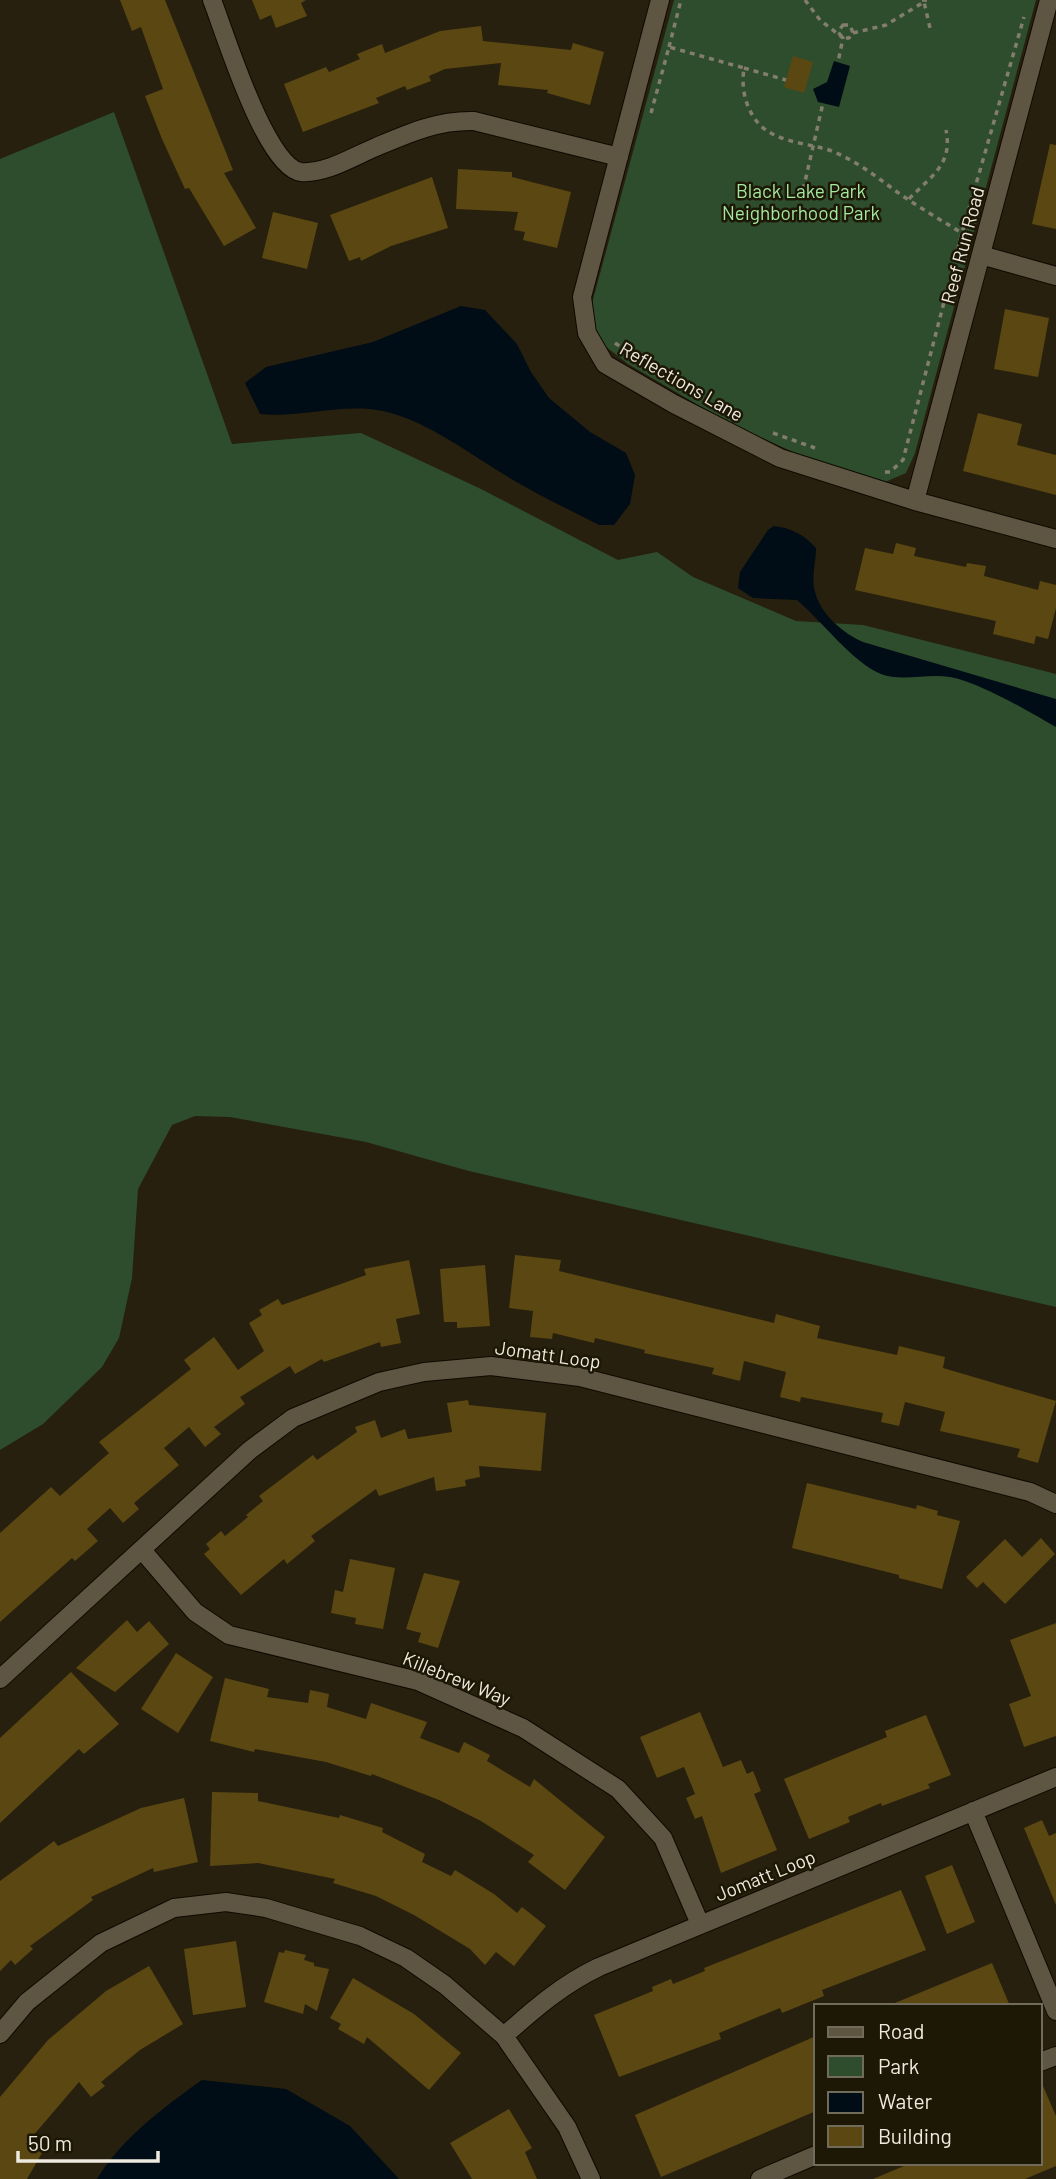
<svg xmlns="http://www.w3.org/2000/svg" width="1056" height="2179" font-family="Barlow,sans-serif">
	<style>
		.green { fill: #2e4d2d }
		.water { fill: #000c16 }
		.building { fill: #5b4711 }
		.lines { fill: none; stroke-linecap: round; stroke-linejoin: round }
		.street-casing { stroke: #100900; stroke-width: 20 }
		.path { stroke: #837d6e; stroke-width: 3.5; stroke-dasharray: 5 5; stroke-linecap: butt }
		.street { stroke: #5e5643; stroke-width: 18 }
		.labels { text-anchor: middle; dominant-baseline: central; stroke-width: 5; stroke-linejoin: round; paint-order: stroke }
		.park-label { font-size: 19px; fill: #a2e99f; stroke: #1d1705 }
		.street-label { font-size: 19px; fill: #efeadf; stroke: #1d1705 }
	</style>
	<rect width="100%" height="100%" fill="#27200e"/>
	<path class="green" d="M674,0h362l-121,453 -9,20 -21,9 -13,-3 -61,-19 -82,-37 -101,-59 -23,-18 -10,-17 -4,-22z
		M114,112l118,332 129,-11 120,56 137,71 39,-8 36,25 103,44 67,4 193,49v633l-587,-136 -103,-29 -136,-25 -35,-1 -23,9 -34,64 -6,89 -13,60 -17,29 -59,57 -43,26v-1291z"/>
	<path class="water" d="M834,61l16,5 -11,41 -21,-5 -5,-13 14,-7z
		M461,306l24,4 32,34 14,28 18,26 41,34 36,21 9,22 -5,29 -16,21h-15c-33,-17 -67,-33 -99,-53 -36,-22 -79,-55 -123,-62 -39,-6 -78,8 -117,4l-15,-31 21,-16 107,-25z
		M774,526c18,2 30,9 42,22 0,13 -5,32 -1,44 6,23 28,41 48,50l193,57v28c-26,-15 -77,-45 -106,-50 -23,-4 -48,5 -69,-3 -28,-11 -60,-54 -84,-74l-44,-2 -15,-10 2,-16 28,-42z
		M202,2080l84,9 64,37 49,53h-302c25,-41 67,-72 105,-99z"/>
	<path class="building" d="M120,0h45l68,170 -9,3 32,55 -32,18 -35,-58 -4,1 -23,-50 -17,-43 18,-7 -22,-62 -9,4z
		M252,0h54l-5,3 6,13 -31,12 -5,-13 -11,5z
		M481,26l2,15 88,9 2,-7 31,9 -14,53 -43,-12 1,-3 -50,-5 3,-22 -56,6 -16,7 2,5 -24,9 -2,-4 -29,12 3,5 -76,29 -19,-48 42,-17 3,5 31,-13 -3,-5 25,-10 3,9 55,-22z
		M793,56l20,6 -9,31 -20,-6z
		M1050,144l6,1v84l-24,-5z
		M458,169l54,3v5l59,15 -14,56 -34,-8 2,-8 -11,-2 4,-18 -62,-3z
		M432,177l16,51 -57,18 -30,15 -1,-4 -11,4 -19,-46z
		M273,212l45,11 -11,46 -45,-11z
		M1005,309l44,9 -11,59 -44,-8z
		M978,413l44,11 -5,21 39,10v40l-93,-24z
		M896,543l20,5 -2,8 52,11 1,-4 19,3 -2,10 54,14 2,-9 16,4v23l-8,31 -12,-3 -2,8 -41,-10 3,-13 -141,-31 10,-42 28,6z
		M515,1255l46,5 -2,11 215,52 2,-9 44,12 -3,12 80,17 2,-9 46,11 -2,11 113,33 -18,62 -21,-6 3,-8 -80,-18 5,-19 -40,-10 -6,24 -18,-4 2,-9 -82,-16 -1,5 -20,-5 6,-25 -42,-11 -4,20 -28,-7 2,-6 -70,-15 1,-3 -50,-12 -1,5 -41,-10 -1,6 -22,-2 3,-26 -24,-3z
		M409,1260l11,54 -24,5 5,24 -20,4 -1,-5 -56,20 -2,-3 -27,15 -5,-8 -50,31 5,7 -31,23 7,7 -16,13 -16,-20 -25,21 15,17 -45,38 5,6 -16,14 -13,-15 -23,21 11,12 -23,20 -3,-3 -72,64v-89l51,-46 9,9 49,-43 -10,-11 92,-73 -7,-9 30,-23 24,33 26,-19 -15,-28 13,-8 -3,-5 19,-11 4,6 84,-30 -2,-6z
		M485,1265l5,61 -33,2v-6h-13l-4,-53z
		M468,1400l1,5 77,8 -5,58 -62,-5 1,11 -15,3 1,6 -30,5 -2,-14 -55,19 -3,-7 -65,47 4,5 -28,23 -3,-5 -43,36 -37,-41 6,-5 -4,-5 15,-13 4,5 23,-19 -2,-2 17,-14 -4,-5 54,-41 4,5 40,-28 -2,-5 20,-7 6,18 24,-9 3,10 44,-7 -5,-29z
		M807,1483l109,26 1,-4 21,6 -1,4 23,6 -18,68 -43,-11v-3l-107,-27z
		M1041,1538l14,16 -50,50 -22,-22 -6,6 -11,-11 39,-38 17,18z
		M350,1559l45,9 -12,61 -28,-5 1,-6 -25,-5 4,-23 8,2z
		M424,1573l36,8 -22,67 -20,-6 3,-9 -15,-4z
		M127,1620l10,12 12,-11 20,23 -54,48 -39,-24z
		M1056,1623v113l-32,11 -15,-43 22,-8 -21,-56z
		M176,1653l37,24 -35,56 -37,-24z
		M71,1672l48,52 -35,30 -5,-5 -79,74v-85z
		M225,1678l44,11 -2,8 41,6 2,-13 19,4 -2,13 39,12 5,-16 56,19 -7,16 39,15 5,-11 26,13 -3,6 43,26 4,-8 71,58 -40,53 -37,-28 6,-7 -53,-34 -42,-21 -67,-26 -1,2 -45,-14 -71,-13 -1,3 -44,-11z
		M700,1712l23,55 18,-7 6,14 6,-3 8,20 -7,3 23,56 -56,23 -19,-57 -7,3 -9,-21 9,-4 -11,-27 -27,11 -17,-41z
		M926,1715l25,60 -23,9 2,4 -48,18 -1,-3 -33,14 2,5 -41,17 -25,-60 103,-42 -2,-6z
		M212,1792l46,1v8l81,17 1,-3 43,13 -1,4 43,22 -3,8 29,14 4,-6 39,24 23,19 5,-6 24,19 -32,40 -18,-14 -11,13 -15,-16 -56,-34 -38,-19 -43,-13 2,-4 -77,-16 -48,3z
		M184,1798l14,64 -44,10 -1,-4 -62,29 2,3 -63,46 3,3 -18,16 -4,-5 -11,11v-90l54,-40 4,5 83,-38z
		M1042,1820l7,16 7,-3v72l-32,-77z
		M952,1865l23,57 -28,12 -22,-58z
		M901,1890l25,60 -104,40 2,6 -42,17 -2,-5 -61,25 2,6 -102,38 -25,-62 59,-24 -1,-4 19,-8 2,5 32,-13 -1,-3z
		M236,1941l10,66 -53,8 -9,-66z
		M285,1950l21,5 -2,5 10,3v3l15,3 -12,42 -12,-7 -2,10 -39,-12 15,-50 5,1z
		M992,1963l18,43h-120v-1z
		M149,1966l34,58 -43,26 -39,32 4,4 -14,11 -12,-15 -53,62 16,9 -15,26h-27v-82l48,-57 58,-49z
		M353,1978l61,36 47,39 -32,37 -62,-53 -3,7 -26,-15 3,-5 -11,-6z
		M816,2036v75l-155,66 -26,-62z
		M1040,2079l16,37v50l-31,13h-152l38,-16h129z
		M509,2109l23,39 -7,4 12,27h-65l-22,-36z"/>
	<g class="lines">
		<defs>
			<path id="street" d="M212,0c13,33 54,168 89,172 25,2 53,-16 75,-25 33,-14 62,-27 98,-26l145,36
				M660,0l-78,297 5,36 18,31 69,40 106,54 135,43 141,38
				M981,255l75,21
				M915,501l134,-501
				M142,1550l53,62 34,23 189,46 105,47 95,61 45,49 37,86
				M0,1679l250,-229 43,-32 86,-36 45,-10 67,-6 89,11 450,115 26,12
				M973,1811l83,200
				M0,2034l27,-32 74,-59 73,-35 52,-6 40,6 94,28 46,22 39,27 59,51
				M1040,2062l16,-6
				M591,2179l-24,-52 -63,-91c30,-27 59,-52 95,-69l457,-190
				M760,2179l56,-24"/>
		</defs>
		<use href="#street" class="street-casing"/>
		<path class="path" d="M805,0l15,20 23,18 -5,24
			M922,0h6
			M843,25h7l3,8 -4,5h-6l-5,-6z
			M853,33l33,-8 38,-23 6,26
			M669,47l12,-47
			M744,68l42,12
			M651,113l18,-66 75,21c-3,20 1,40 15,56 17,18 47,19 70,26 24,9 44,24 64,39 22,16 46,30 69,44
			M801,199l22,-96
			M909,199c22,-23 44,-34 37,-69
			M615,343l61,39
			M773,433l42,15
			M885,472h5l13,-12 59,-227 62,-216"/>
		<use href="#street" class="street"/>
	</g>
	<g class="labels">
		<g class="park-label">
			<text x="801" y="190">Black Lake Park<tspan x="801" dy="22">Neighborhood Park</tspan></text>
		</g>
		<g class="street-label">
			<text transform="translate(962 245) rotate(-75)">Reef Run Road</text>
			<text transform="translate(682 381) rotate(30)">Reflections Lane</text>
			<text transform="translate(548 1354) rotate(8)">Jomatt Loop</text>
			<text transform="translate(457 1678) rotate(22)">Killebrew Way</text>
			<text transform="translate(765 1875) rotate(-22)">Jomatt Loop</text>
		</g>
	</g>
	<rect x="814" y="2004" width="228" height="161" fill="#1d1705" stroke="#716b5c" stroke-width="2"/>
	<rect x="828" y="2027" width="35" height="10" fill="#5e5643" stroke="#716b5c" stroke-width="2"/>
	<text x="878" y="2039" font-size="21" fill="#efeadf">Road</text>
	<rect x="828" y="2056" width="35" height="21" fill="#2e4d2d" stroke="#716b5c" stroke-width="2"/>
	<text x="878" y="2074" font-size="21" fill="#efeadf">Park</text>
	<rect x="828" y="2092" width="35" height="21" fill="#000c16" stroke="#716b5c" stroke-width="2"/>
	<text x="878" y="2109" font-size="21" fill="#efeadf">Water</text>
	<rect x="828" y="2126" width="35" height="21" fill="#5b4711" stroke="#716b5c" stroke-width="2"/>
	<text x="878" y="2144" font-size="21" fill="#efeadf">Building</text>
	<path d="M18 2151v10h140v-10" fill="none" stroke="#efeadf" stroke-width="3.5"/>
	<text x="28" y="2151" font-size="21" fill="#efeadf" stroke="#1d1705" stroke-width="5" paint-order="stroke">50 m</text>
</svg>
